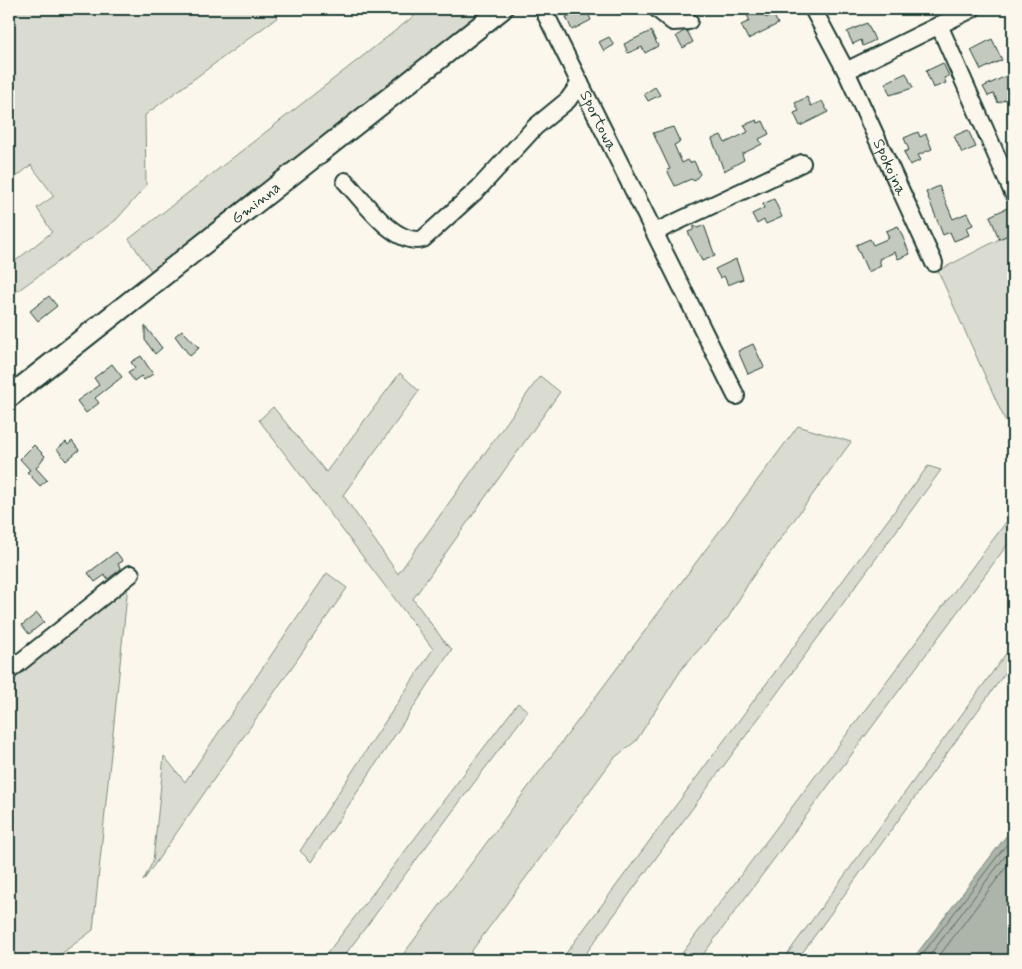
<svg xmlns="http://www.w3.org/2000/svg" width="1022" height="969" font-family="Mynerve,sans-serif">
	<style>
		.green { fill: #dbdcd1; stroke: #7d8c82 }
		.water { fill: #adb4aa; stroke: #74847b }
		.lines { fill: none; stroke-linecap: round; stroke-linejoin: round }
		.shore { stroke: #586d63; stroke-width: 1 }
		.building { fill: #c4c9be; stroke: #1f3d34 }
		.minor-casing { stroke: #1f3d34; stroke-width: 20 }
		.major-casing { stroke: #1f3d34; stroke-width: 24 }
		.minor { stroke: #fbf7ec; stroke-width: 16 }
		.major { stroke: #fbf7ec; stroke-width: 20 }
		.labels { text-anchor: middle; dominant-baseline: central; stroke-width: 4; stroke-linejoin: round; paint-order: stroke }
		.street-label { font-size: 16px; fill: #1f3d34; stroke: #fbf7ec }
	</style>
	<rect width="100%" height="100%" fill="#fbf7ec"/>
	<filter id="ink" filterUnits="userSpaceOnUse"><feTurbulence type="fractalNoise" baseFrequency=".02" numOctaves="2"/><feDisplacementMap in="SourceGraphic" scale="10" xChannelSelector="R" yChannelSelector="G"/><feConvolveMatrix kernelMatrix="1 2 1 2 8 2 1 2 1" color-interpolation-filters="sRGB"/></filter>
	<g filter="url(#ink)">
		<path class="green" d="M9,9h262l7,8 -133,98 1,71 -30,34 -107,77v-31l43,-34 -15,-24 17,-12 -23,-31 -22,18z
			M423,9h66l-335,266 -25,-36z
			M1013,232v206l-75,-167z
			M400,373l19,18 -76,104 55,79 142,-198 20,16 -147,207 33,45 6,5 -141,213 -11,-11 133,-202 -174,-229 14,-13 53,65z
			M798,426l53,16 -100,137 -23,39 -45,49 -47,74 -22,17 -149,202h-66z
			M928,466l13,4 -360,490h-20z
			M1013,513v24l-314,423h-22z
			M327,573l20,15 -204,293 10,-20 11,-105 21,26z
			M128,585l-35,345 -40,30h-36l-8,-11v-267z
			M1013,644v18l-216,298h-14z
			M518,703l10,8 -187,249h-19z"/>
		<path class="water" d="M1013,827v127l-4,6h-97z"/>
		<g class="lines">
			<path class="shore" d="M918,960l95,-124
				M926,960l87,-114
				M936,960l77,-102"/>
		</g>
		<path class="building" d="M744,9h17l5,9 7,-4 5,10 -30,15 -7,-14 9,-4z
			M580,10l2,3 5,-2 4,9 -19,10 -6,-13z
			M867,23l8,17 -12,6 -2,-6 -8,4 -6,-12z
			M651,31l7,15 -13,7 -3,-6 -14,6 -4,-9z
			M684,31h3l6,11 -10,6 -7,-12z
			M609,37l5,8 -10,6 -5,-9z
			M992,39l10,21 -21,10 -10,-20z
			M943,63l6,13 -5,2 2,5 -13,5 -7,-17z
			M906,73l7,15 -23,7 -5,-12z
			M1008,75l5,10v11l-15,7 -4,-9 -6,2 -5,-9z
			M655,87l5,8 -12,6 -4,-7z
			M807,97l4,9 11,-5 6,11 -28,14 -6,-13 5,-2 -4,-8z
			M757,120l1,3 5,-2 6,13 -10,5 3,5 -20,10 2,6 -20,11 -12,-32 9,-4 4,8 23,-11 -4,-7z
			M673,127l7,15 -6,3 8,18 6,-3 2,3 4,-2 6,13 -6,7 -3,-2 -16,7 -8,-16 3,-1 -17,-36z
			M968,130l8,17 -14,6 -8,-17z
			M918,132l2,5 6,-3 6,15 -14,6 3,5 -11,5 -6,-13 5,-2 -5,-12z
			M939,186l14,33 14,-6 6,12 -7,3 3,7 -15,6 -4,-9 -7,3 -17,-43z
			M774,199l8,18 -16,7 -2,-4 -7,4 -5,-10 12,-6 -1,-4z
			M1007,208l6,14v11l-14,6 -9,-23z
			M704,225l11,31 -13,5 -14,-29 5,-2 1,-4 4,2z
			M898,226l12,28 -12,5 -3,-7 -16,7 2,7 -13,6 -12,-27 14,-6 3,6 16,-7 -3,-7z
			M736,259l7,20 -15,6 -4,-9 -4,2 -5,-9z
			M49,296l8,10 -19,15 -8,-10z
			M145,326l17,22 -7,6 -10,-14z
			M182,330l17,18 -9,8 -15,-20z
			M753,344l11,23 -16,7 -10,-23z
			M141,356l12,18 -9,6 -3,-4 -7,5 -6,-9 7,-4 -4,-6z
			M112,364l10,13 -27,21 4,5 -13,10 -9,-12 22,-16 -5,-7z
			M72,441l7,9 -13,11 -9,-12 9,-7 2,3z
			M34,445l11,11 -9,12 11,12 -7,6 -13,-14 3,-2 -10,-11z
			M116,552l7,9 -5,3 3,5 -13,10 -3,-4 -10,7 -7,-9z
			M37,613l7,9 -15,12 -7,-9z"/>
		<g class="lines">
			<defs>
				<g id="minor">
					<path id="s1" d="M543,9l193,387"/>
					<path d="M657,9l16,13 16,-1"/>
					<path id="s2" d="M813,9l33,62 88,192"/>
					<path d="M939,25l74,168"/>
					<path d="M846,71l126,-62"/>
					<path d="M345,181c18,19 50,66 78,58l55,-50 57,-62 33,-27 12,-17"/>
					<path d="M655,232l147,-69"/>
					<path d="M9,671l122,-97"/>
				</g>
				<g id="major">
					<path id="s3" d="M9,397l493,-388"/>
				</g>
			</defs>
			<use href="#minor" class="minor-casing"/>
			<use href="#major" class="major-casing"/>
			<use href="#minor" class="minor"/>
			<use href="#major" class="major"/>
		</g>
	</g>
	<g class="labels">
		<g class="street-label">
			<text stroke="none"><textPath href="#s1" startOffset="125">Sportowa</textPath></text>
			<text stroke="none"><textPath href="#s2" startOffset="176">Spokojna</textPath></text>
			<text stroke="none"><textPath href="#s3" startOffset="314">Gminna</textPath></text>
		</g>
	</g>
	<rect width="1022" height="969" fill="none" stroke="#fbf7ec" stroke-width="30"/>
	<rect x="15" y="15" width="992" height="939" fill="none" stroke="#1f3d34" stroke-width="2" filter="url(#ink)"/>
</svg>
